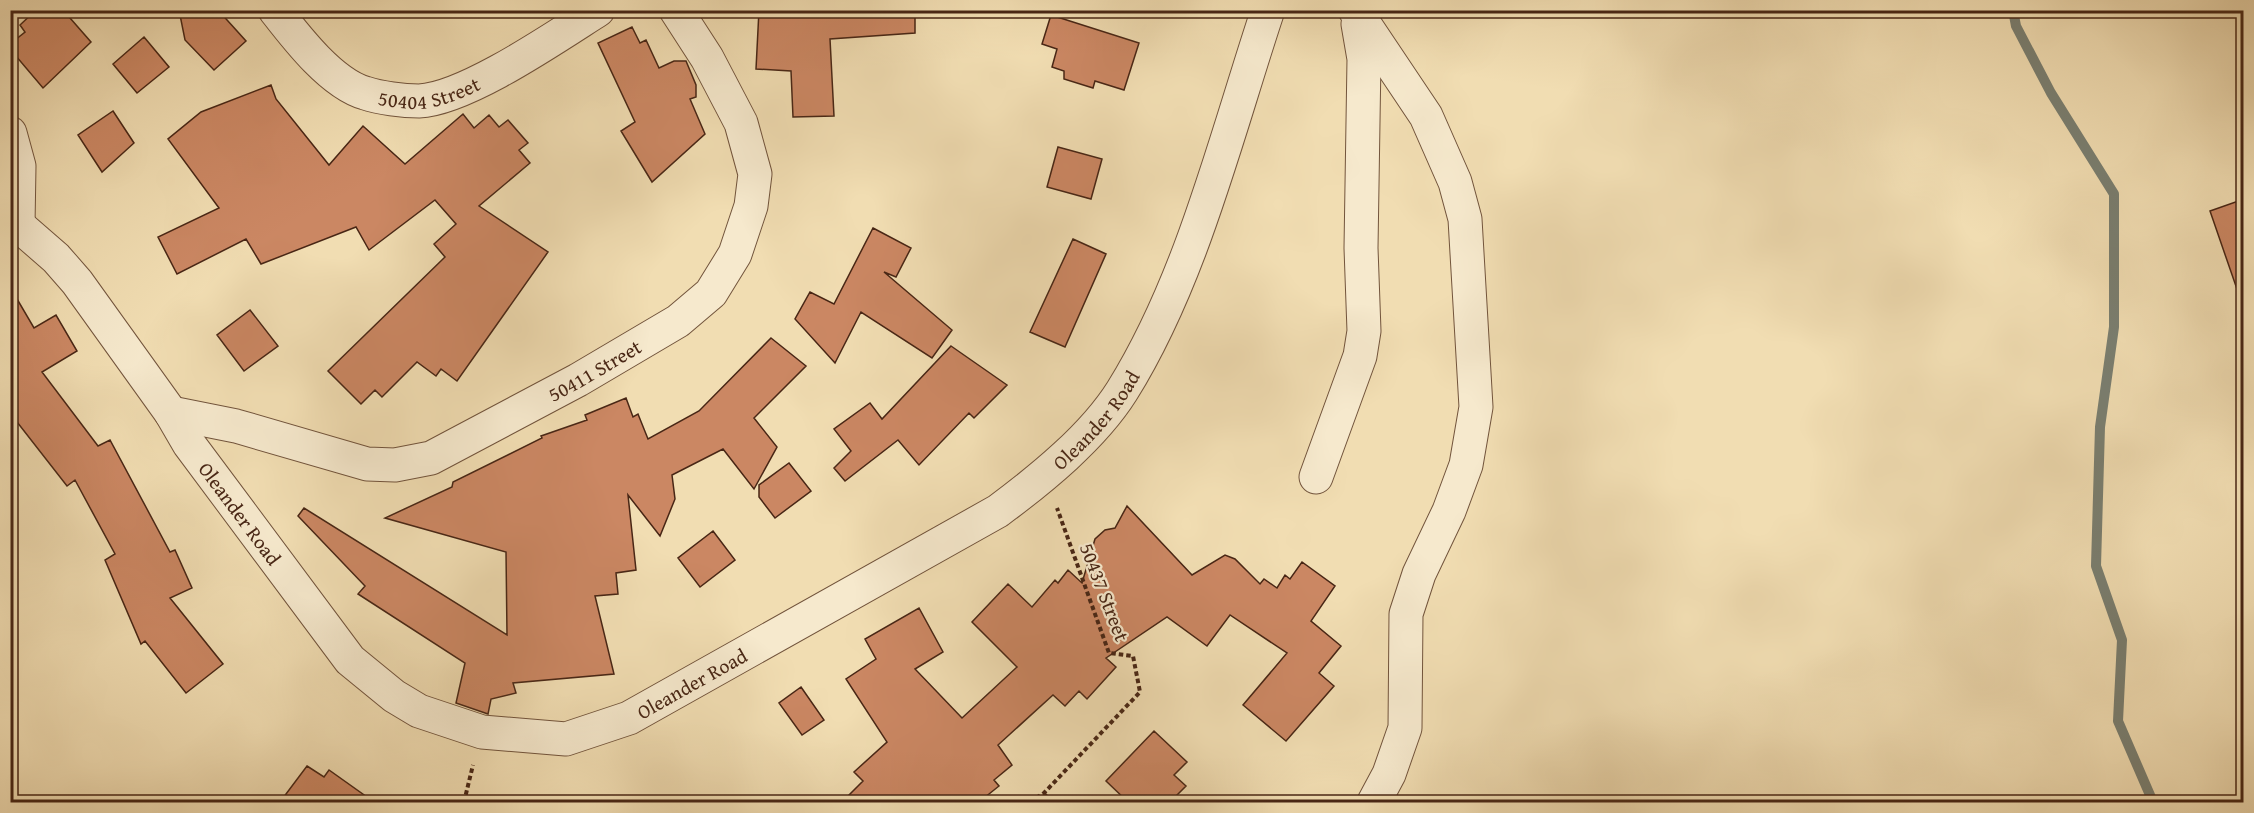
<svg xmlns="http://www.w3.org/2000/svg" width="2254" height="813" font-family="'Gentium Book Plus',serif">
	<style>
		.lines { fill: none; stroke-linecap: round; stroke-linejoin: round }
		.stream { stroke: #7a7f71; stroke-width: 10 }
		.building { fill: #cb8763; stroke: #482615; stroke-width: 1.5 }
		.minor-casing { stroke: #72543c; stroke-width: 35 }
		.path { stroke: #482615; stroke-width: 4; stroke-dasharray: 4.5 3; stroke-linecap: butt }
		.minor { stroke: #f6e9cd; stroke-width: 33 }
		.labels { text-anchor: middle; dominant-baseline: central; stroke-width: 4.5; stroke-linejoin: round; paint-order: stroke }
		.street-label { font-size: 20px; fill: #482615; stroke: #f6e9cd }
	</style>
	<rect width="100%" height="100%" fill="#f1ddb2"/>
	<filter id="stains"><feTurbulence type="fractalNoise" baseFrequency=".00333" numOctaves="4"/><feColorMatrix values="0 0 0 0 .2 0 0 0 0 .09 0 0 0 0 .02 0 0 0 .5 -.17"/></filter>
	<radialGradient id="worn" r=".72"><stop offset=".6" stop-color="#630" stop-opacity="0"/><stop offset="1" stop-color="#630" stop-opacity=".3"/></radialGradient>
	<g class="lines">
		<path class="stream" d="M2013,10l3,16 35,67 63,101v133l-14,100 -4,139 26,74 -4,81 35,81"/>
	</g>
	<path class="building" d="M36,10h27l28,32 -48,46 -33,-39v-5l15,-12 -5,-7z
		M179,10h39l28,31 -32,29 -29,-30z
		M759,10h156v23l-85,6 4,77 -41,1 -2,-46 -35,-2z
		M1051,15l88,28 -15,47 -29,-9 -2,7 -29,-9v-8l-12,-4 5,-18 -15,-5z
		M632,27l8,16 6,-3 13,28 15,-7h12l10,24v12l-6,2 15,35 -53,48 -31,-51 14,-9 -37,-79z
		M144,37l25,30 -32,26 -24,-29z
		M271,85l5,14 53,66 34,-39 42,38 58,-50 11,14 15,-13 10,12 9,-7 20,23 -9,7 11,13 -51,43 69,46 -91,129 -16,-12 -5,7 -19,-14 -35,35 -7,-7 -14,14 -33,-33 117,-114 -11,-13 22,-20 -21,-24 -66,50 -13,-23 -95,37 -15,-25 -69,35 -19,-37 61,-29 -51,-69 33,-27z
		M113,111l21,32 -32,29 -24,-37z
		M1058,147l44,12 -11,40 -44,-12z
		M2244,199v95l-5,1 -29,-84z
		M873,228l38,20 -15,29 -12,-5 68,58 -20,28 -71,-46 -26,51 -40,-44 15,-27 24,12z
		M1073,239l33,15 -41,93 -35,-15z
		M10,287l24,41 22,-13 21,36 -35,21 56,74 12,-6 60,112 5,-2 17,38 -22,10 53,66 -37,29 -41,-52 -4,3 -36,-84 10,-6 -40,-74 -8,6 -57,-73z
		M250,310l28,36 -34,25 -27,-36z
		M771,338l35,28 -52,52 23,29 -23,42 -31,-40 -51,26 3,24 -15,37 -32,-41 8,75 -20,3 2,21 -23,2 19,78 -101,9 3,10 -25,6 -3,15 -32,-11 9,-40 -107,-69 7,-8 -67,-70 6,-8 203,127 -1,-83 -121,-34 67,-31 1,-5 89,-44 -1,-2 46,-16 -2,-5 41,-17 7,19 5,-3 10,25 51,-28z
		M951,346l56,39 -33,33 -5,-5 -50,52 -21,-25 -53,41 -11,-13 17,-17 -17,-22 36,-26 12,16z
		M789,463l22,28 -36,27 -16,-21v-12z
		M1127,506l65,69 33,-20 10,4 25,25 4,-5 13,9 8,-13 5,4 12,-17 33,24 -24,35 30,25 -22,27 15,13 -48,55 -43,-36 44,-52 -57,-38 -23,31 -40,-29 -61,41 10,9 -29,32 -8,-8 -14,15 -12,-11 -55,50 14,20 -18,15 5,6 -20,16h-137l21,-21 -9,-9 33,-30 -41,-63 30,-20 -11,-20 54,-31 24,44 -28,17 47,49 55,-51 -45,-45 36,-38 24,23 23,-27 3,3 10,-13 14,13 13,-44 10,-9 10,-2z
		M713,531l22,29 -35,27 -22,-29z
		M801,687l23,33 -22,15 -23,-32z
		M1154,731l33,31 -13,13 12,11 -16,16h-42l-22,-21z
		M307,766l17,11 5,-7 45,32h-94z"/>
	<g class="lines">
		<defs>
			<g id="minor">
				<path id="s1" d="M275,10c21,27 56,73 90,83 15,5 38,8 54,8 47,-2 138,-65 179,-91"/>
				<path d="M1355,10l71,106 29,66 10,37 11,188 -10,58 -17,46 -30,63 -13,40 -1,114 -16,46 -15,28"/>
				<path d="M10,133l9,33 -1,59"/>
				<path id="s2" d="M10,218l46,40 21,24 94,131 18,31 161,216 44,36 25,15 63,21 84,7 63,-21 369,-207c43,-32 95,-74 124,-120 70,-112 104,-255 146,-381"/>
				<path id="s3" d="M171,413l65,13 131,38 28,1 36,-7 147,-78 100,-59 33,-28 24,-39 16,-48 4,-32 -14,-51 -34,-65 -31,-48"/>
				<path d="M1316,477l44,-121 4,-25 -3,-83 3,-189 -6,-35"/>
			</g>
		</defs>
		<use href="#minor" class="minor-casing"/>
		<path class="path" d="M1044,793l6,9
			M464,802l9,-37
			M1030,802l14,-9 96,-101 -7,-36 -24,-3 -52,-145"/>
		<use href="#minor" class="minor"/>
	</g>
	<g class="labels">
		<g class="street-label">
			<text stroke="none"><textPath href="#s1" startOffset="190">50404 Street</textPath></text>
			<text stroke="none"><textPath href="#s3" startOffset="453">50411 Street</textPath></text>
			<text stroke="none"><textPath href="#s2" startOffset="1420">Oleander Road</textPath></text>
			<text stroke="none"><textPath href="#s2" startOffset="376">Oleander Road</textPath></text>
			<text transform="translate(1105 592) rotate(69)">50437 Street</text>
			<text stroke="none"><textPath href="#s2" startOffset="934">Oleander Road</textPath></text>
		</g>
	</g>
	<rect width="2254" height="813" fill="none" stroke="#f1ddb2" stroke-width="36"/>
	<rect x="12" y="12" width="2230" height="789" fill="none" stroke="#482615" stroke-width="3"/>
	<rect x="18" y="18" width="2218" height="777" fill="none" stroke="#482615" stroke-width="1.5"/>
	<rect width="100%" height="100%" filter="url(#stains)"/>
	<rect width="100%" height="100%" fill="url(#worn)"/>
</svg>
